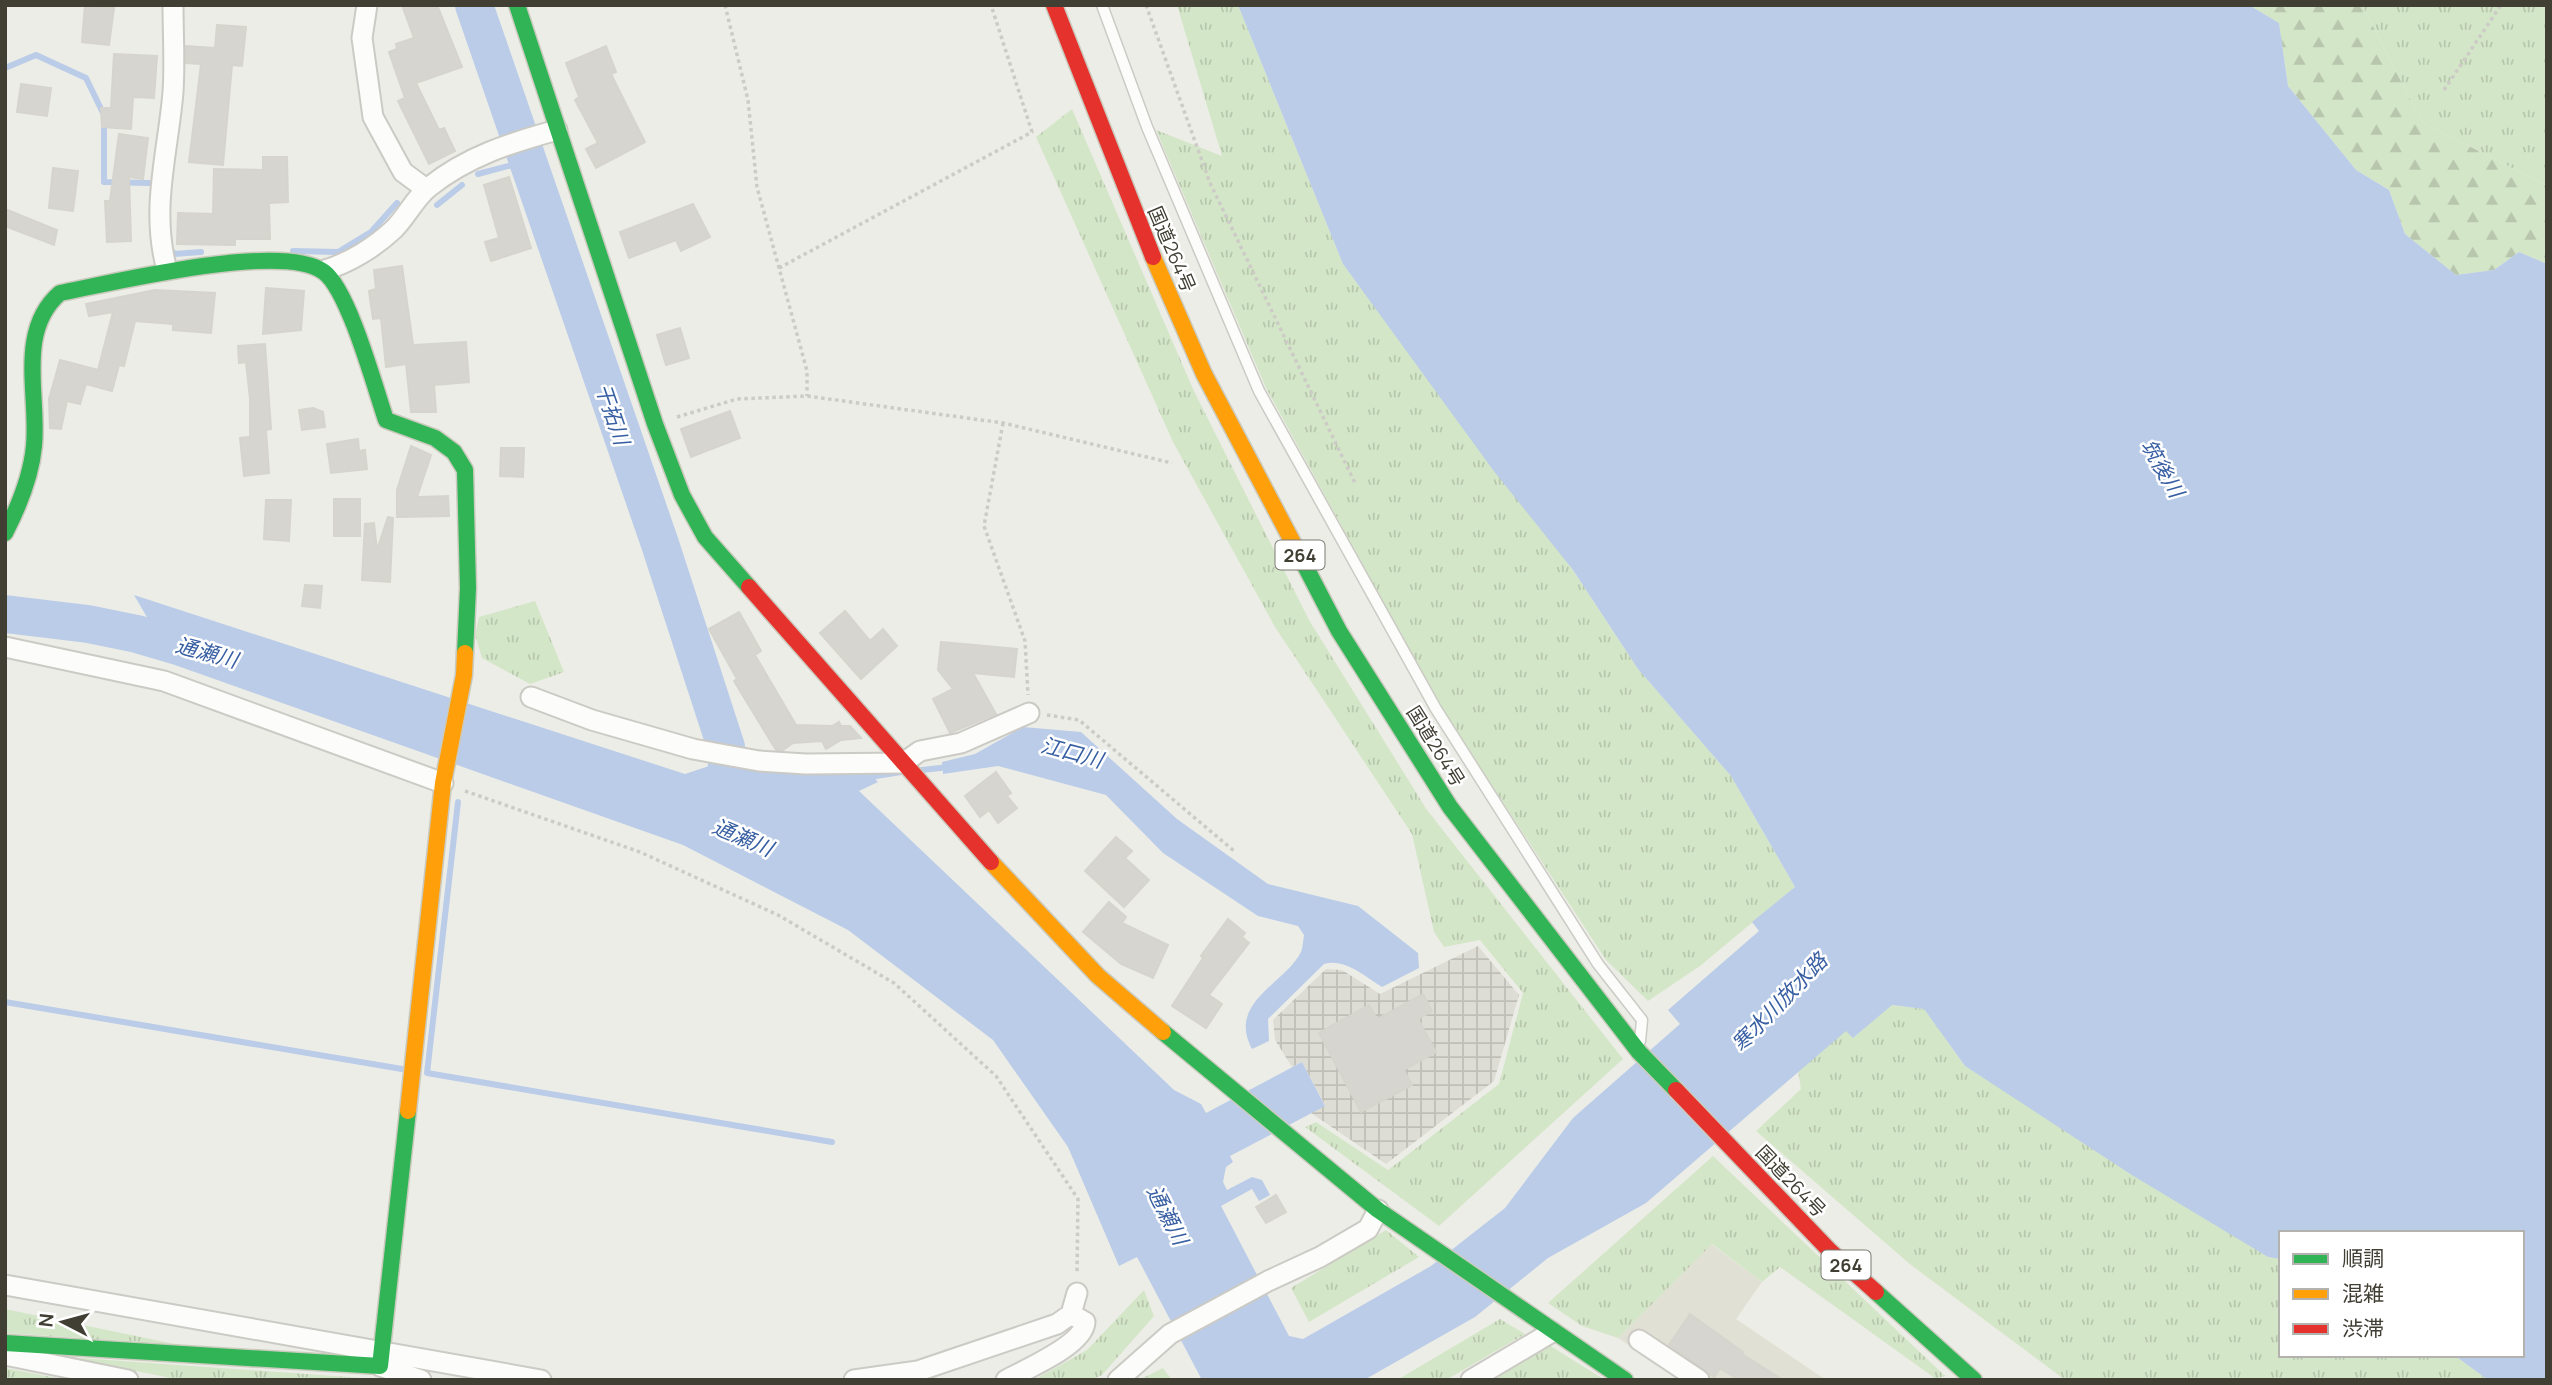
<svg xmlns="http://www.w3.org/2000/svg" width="2552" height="1385" font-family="Manrope,'Noto Sans JP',sans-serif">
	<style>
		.residential { fill: #e1e0d4 }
		.industrial { fill: url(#industrial-grid) }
		.grass { fill: url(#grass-tufts) }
		.forest { fill: url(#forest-firs) }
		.water { fill: #bacce8 }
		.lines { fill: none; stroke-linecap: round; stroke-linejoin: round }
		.stream { stroke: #bacce8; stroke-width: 6 }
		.river { stroke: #bacce8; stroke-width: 38 }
		.building { fill: #d6d5cf; stroke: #d5d4cd; stroke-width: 2 }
		.lane-casing { stroke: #cbcac4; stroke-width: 13 }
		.street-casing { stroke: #cbcac4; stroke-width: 23 }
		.fast-casing { stroke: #cbcabe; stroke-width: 19 }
		.slow-casing { stroke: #cbcabe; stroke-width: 19 }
		.jam-casing { stroke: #cbcabe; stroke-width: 19 }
		.path { stroke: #cccbc6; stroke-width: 3.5; stroke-dasharray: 3.5 3.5; stroke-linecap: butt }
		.lane { stroke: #fcfcfb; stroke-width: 10 }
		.street { stroke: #fcfcfb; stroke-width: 19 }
		.fast { stroke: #30b455; stroke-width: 16 }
		.slow { stroke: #ff9f0a; stroke-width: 16 }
		.jam { stroke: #e5322d; stroke-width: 16 }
		.labels { text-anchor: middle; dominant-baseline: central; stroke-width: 5; stroke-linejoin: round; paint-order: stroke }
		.shield { fill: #fff; stroke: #7a7971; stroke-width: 2 }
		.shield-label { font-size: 18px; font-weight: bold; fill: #413f34 }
		.street-label { font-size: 19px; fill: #413f34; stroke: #fff }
		.water-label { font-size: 21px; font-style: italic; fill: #385fa3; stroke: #fff }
	</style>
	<defs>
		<pattern id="industrial-grid" width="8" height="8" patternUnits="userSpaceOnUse" patternTransform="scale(1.75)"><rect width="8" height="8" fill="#dddcd5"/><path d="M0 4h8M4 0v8" fill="none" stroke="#bfbeb7"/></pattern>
		<pattern id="grass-tufts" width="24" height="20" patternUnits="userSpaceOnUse" patternTransform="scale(1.75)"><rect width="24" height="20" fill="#d4e6c8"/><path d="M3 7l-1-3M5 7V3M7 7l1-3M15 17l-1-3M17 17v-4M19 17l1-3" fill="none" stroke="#b7c6ac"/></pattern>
		<pattern id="forest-firs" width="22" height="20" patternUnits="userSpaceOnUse" patternTransform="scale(1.75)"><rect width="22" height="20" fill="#d4e6c8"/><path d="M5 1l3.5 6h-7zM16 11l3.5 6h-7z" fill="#b7c6ac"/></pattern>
	</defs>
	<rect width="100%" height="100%" fill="#edede7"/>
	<path class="residential" d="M1711,1244l51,38 -26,37 90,61h-144l-64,-42z"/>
	<path class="industrial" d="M1478,946l41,49 -25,86 -108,83 -75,-51 14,-8 -23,-43 -10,5 -17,-27 -2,-20 53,-51 16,1 38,24z"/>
	<path class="grass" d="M1177,5h61l105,259 230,306 65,99 93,107 64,111 -95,79 -52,35 -42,-41 -166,-254 -174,-318 -110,-258 66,26z
		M2362,5h185v181l-125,-64z
		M1072,109l121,280 116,231 118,190 196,249 -184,167 -134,-99 11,-5 72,48 111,-86 24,-91 -43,-53 -36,7 -10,-15 -22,-98 -137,-207 -102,-185 -137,-305z
		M535,601l29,71 -34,12 -48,-26 -7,-23 4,-18z
		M1891,1005l33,4 41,57 303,191 13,2v96h173l34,25h-423l-154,-115 -155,-134 45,-42 -3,-18 48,-41 7,8z
		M1713,1156l232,220 -9,3 -156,-112 -18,15 -50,-38 -94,94 -36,-12 -34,-23z
		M1386,1230l33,27 -110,65 -18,-34z
		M1144,1290l10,26 -52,59 -11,5h-57l53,-30z
		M5,1309l170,35 -170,-11z
		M1500,1319l25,15 -79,46h-49z
		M1549,1345l56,35h-116z
		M66,1357l310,22 3,1h-198z
		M5,1368l62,12h-62z
		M1163,1368l9,12h-33z"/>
	<path class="forest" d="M2249,5h113l60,117 125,64v78l-28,-12 -25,18 -38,5 -51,-41 -16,-44 -33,-20 -68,-84 -9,-63z"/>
	<path class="water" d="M1238,5h1011l30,18 9,63 68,84 33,20 16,44 51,41 38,-5 25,-18 28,12v1116h-59l-34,-25h68v-122h-241v26l-13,-2 -136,-82 -167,-109 -41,-57 -32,-4 -39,33 -7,-7 -200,172 -98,55 -73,59 -111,63h-162l-65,-123 -18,9 -51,-119 -75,-107 -145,-110 -165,-85 -508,-180 -41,-70 551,179 27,-9 36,2 23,6 91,-8 16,17 -19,9 315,299 27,14 5,9 96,-51 23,44 -95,50 3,6 -7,5 -3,15 4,8 25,-13 10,3 8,15 -11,6 -7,-12 -31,17 68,130 14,3 128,-73 74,-58 68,-90 107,-94 -12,-14 91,-79 -7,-9 43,-35 -64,-111 -93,-107 -65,-99 -80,-100 -150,-206z
		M1023,727l58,5 96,87 91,65 90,22 60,47 1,15 -37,19c-18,-11 -37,-29 -58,-23l-56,55 1,22 -17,8c-25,-47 32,-64 49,-97 2,-5 2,-12 3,-17l-6,-9 -40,-10 -95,-63 -57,-58 -108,-29 -55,8 -1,-12 33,-8z"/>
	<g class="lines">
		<path class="stream" d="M5,68l31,-13 50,23 18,37v67l45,1
			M478,174l49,-13
			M437,205l25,-20
			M169,247l5,7 27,-2
			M293,251l45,1 33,-20 26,-29
			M922,770l27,-3
			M863,778l38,-6
			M458,802l-31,271 405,69
			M5,1002l397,67"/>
		<path class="river" d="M474,5l186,539 66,203 1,18 -4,31
			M5,614l83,10 49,10 75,22"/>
	</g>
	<path class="building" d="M85,5l29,3 -5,37 -27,-3z
		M402,5h35l25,62 -46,16 23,47 5,-2 11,23 -26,13 -31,-63 7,-3 -16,-46 8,-3 -1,-5 18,-6z
		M217,25l29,2 -4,39 -10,-1 -9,100 -34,-3 12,-98 -15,-1v-17l29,2z
		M606,46l10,26 -5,2 34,68 -49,26 -10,-19 12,-6 -23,-43 4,-3 -13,-34z
		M114,54l43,2 -3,42 -21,-1 -2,32 -29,-2 -1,-19h10z
		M21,84l30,4 -4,28 -30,-4z
		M119,134l29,4 -5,41 -14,-2 2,64 -24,1 -2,-41h5z
		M263,157h24l1,45 -19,1 1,36h-35v6l-58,-1 1,-31 35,1 1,-45 49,1z
		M53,168l25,3 -5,40 -24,-3z
		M509,177l22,71 -40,13 -6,-19 14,-4 -15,-53z
		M693,204l17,33 -29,14 -5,-11 -47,18 -9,-26z
		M5,209l52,21 -3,15 -49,-19z
		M402,266l11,79 53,-3 3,40 -35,3 2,27h-25l-5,-48 -20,3 -5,-49 -8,1 -4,-28 7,-2 -2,-19z
		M266,288l38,3 -3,39 -38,4z
		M155,290l60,3 -4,40 -38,-3v-6l-38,-3 -11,45 -5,-1 -7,26 -26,-7 -6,20 -13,-3 -6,28 -11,-1 -1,-29 11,-39 38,10 15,-58 -24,4 -3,-12z
		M680,328l9,30 -23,7 -9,-30z
		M265,344l6,85 -5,1 3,43 -25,3 -4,-38 10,-1v-38l-4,-37 -7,1 -1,-17z
		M313,408l10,4 2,15 -23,3 -3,-20z
		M730,411l10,27 -49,19 -10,-28z
		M358,439l1,12 6,-1 2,19 -36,4 -4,-29z
		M411,446l20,9 -14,42 31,-1 1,20 -52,1v-27z
		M501,448h23l-1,29 -23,-1z
		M334,499h26v37h-26z
		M266,500h25l-2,41 -25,-2z
		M388,517l5,1 -3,64 -28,-2 3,-56 9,-1 3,27z
		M305,585l17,1 -2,22 -18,-2z
		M845,611l25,30 13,-12 14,17 -36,33 -41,-46z
		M739,612l22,39 -6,4 41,70 36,1 7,-4 2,4h9l11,12 -20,2 -15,9 -4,-8 -29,2 -10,7h-7l-42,-69 3,-2 -28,-50z
		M941,642l76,7 -3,28 -41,-4 23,41 -46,19 -17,-34 20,-10 -15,-19z
		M996,772l15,21 -4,3 10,12 -19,15 -9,-13 -9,7 -15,-21z
		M1116,837l16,14 -7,7 24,22 -25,27 -39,-36z
		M1109,902l17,15 -4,6 46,22 -15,33 -32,-14 -38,-32z
		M1228,919l17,14 -3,4 7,6 -40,52 13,9 -16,24 -34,-22 31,-48 -2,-2z
		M1423,994l9,17 -14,8 18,33 -32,18 8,15 -51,27 -42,-79 50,-28 8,14z
		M1276,1195l10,17 -20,11 -10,-16z
		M1690,1314l53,38 -1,2 41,26h-44l-19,-12 -6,9 -45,-32z"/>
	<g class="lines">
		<defs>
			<path id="lane" d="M1102,5l45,122 112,264 177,318 162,255 44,56 -2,21"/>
			<path id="street" d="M367,5l-5,33 11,79 30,55 23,17
				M167,270c-17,-61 1,-117 6,-178 2,-28 0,-58 0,-87
				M325,270c24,-7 50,-23 69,-41 13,-13 21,-31 35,-42 39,-31 81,-44 128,-57
				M5,647l159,34 279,102
				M531,697l61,23 101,29 66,12 47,3 97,-1 17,-12 41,-8 68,-30
				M5,1285l536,95
				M1639,1340l60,40
				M5,1355l123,25
				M380,1366l41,14
				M854,1380l64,-9 139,-47 14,-10 6,-21
				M1006,1380c20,-11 78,-35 79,-58l-14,-8
				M1118,1380l52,-46 98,-53 52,-24 48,-28 10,-19
				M1471,1380l81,-48"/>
			<path id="fast" d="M517,5l138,419 27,71 23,42 44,50
				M5,533c14,-27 26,-56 29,-87 5,-50 -18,-115 26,-153 51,-10 223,-52 264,-21 25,19 51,116 62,148l49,18 19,14 11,18 3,118 -3,65
				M1301,558l38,73 111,176 189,245 37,38
				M1163,1032l215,178 247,170
				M1876,1292l98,88
				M5,1343l375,23 28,-255"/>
			<path id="slow" d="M1153,257l51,117 97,184
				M991,862l107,114 65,56
				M408,1111l35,-328 21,-108 1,-22"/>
			<path id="jam" d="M1054,5l99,252
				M749,587l242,275
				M1676,1090l154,161 46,41"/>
		</defs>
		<use href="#lane" class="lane-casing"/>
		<use href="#street" class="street-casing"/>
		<use href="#fast" class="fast-casing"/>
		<use href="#slow" class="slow-casing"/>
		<use href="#jam" class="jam-casing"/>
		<path class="path" d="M725,5l23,95 9,87 50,184v25
			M1146,5l64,178 145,300
			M2444,90l57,-85
			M779,268l253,-136 -41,-127
			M677,417l60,-18 70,-3 196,27 169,40
			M1003,423l-19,103 41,115 3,54
			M1047,715l32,5 155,131
			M465,791l175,61 138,63 116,68 102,93 82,123 -1,75"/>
		<use href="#lane" class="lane"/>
		<use href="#street" class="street"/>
		<use href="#fast" class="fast"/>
		<use href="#slow" class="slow"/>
		<use href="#jam" class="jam"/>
	</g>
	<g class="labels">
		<g class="shield">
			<rect x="1275.5" y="540.5" width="49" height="29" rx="5"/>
			<rect x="1821.5" y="1250.5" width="49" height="29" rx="5"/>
		</g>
		<g class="shield-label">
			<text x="1300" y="555">264</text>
			<text x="1846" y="1265">264</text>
		</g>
		<g class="street-label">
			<text transform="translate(1172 249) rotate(67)">国道264号</text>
			<text transform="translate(1436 746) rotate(58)">国道264号</text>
			<text transform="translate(1791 1181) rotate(46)">国道264号</text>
		</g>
		<g class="water-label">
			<text transform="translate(613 414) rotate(71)">干拓川</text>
			<text transform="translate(2163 468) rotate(60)">筑後川</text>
			<text transform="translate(207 652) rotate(15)">通瀬川</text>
			<text transform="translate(1072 752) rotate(15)">江口川</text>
			<text transform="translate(743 837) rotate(23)">通瀬川</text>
			<text transform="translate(1779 1002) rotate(-46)">寒水川放水路</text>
			<text transform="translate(1168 1215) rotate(63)">通瀬川</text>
		</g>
	</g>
	<rect width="2552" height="1385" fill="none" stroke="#413f34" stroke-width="14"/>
	<rect x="2279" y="1231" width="245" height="126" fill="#ffffff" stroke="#b3b2ae" stroke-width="2"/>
	<rect x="2293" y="1254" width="35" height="10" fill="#30b455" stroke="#b3b2ae" stroke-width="2"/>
	<text x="2342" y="1266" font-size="21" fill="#413f34">順調</text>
	<rect x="2293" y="1289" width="35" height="10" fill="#ff9f0a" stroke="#b3b2ae" stroke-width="2"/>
	<text x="2342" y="1301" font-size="21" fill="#413f34">混雑</text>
	<rect x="2293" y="1324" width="35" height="10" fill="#e5322d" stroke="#b3b2ae" stroke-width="2"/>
	<text x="2342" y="1336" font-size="21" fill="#413f34">渋滞</text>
	<g transform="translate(63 1322) rotate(276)" stroke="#ffffff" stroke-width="5" paint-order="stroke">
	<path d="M0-5L12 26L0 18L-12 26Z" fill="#413f34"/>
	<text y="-10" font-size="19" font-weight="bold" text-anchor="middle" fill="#413f34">N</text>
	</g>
</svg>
